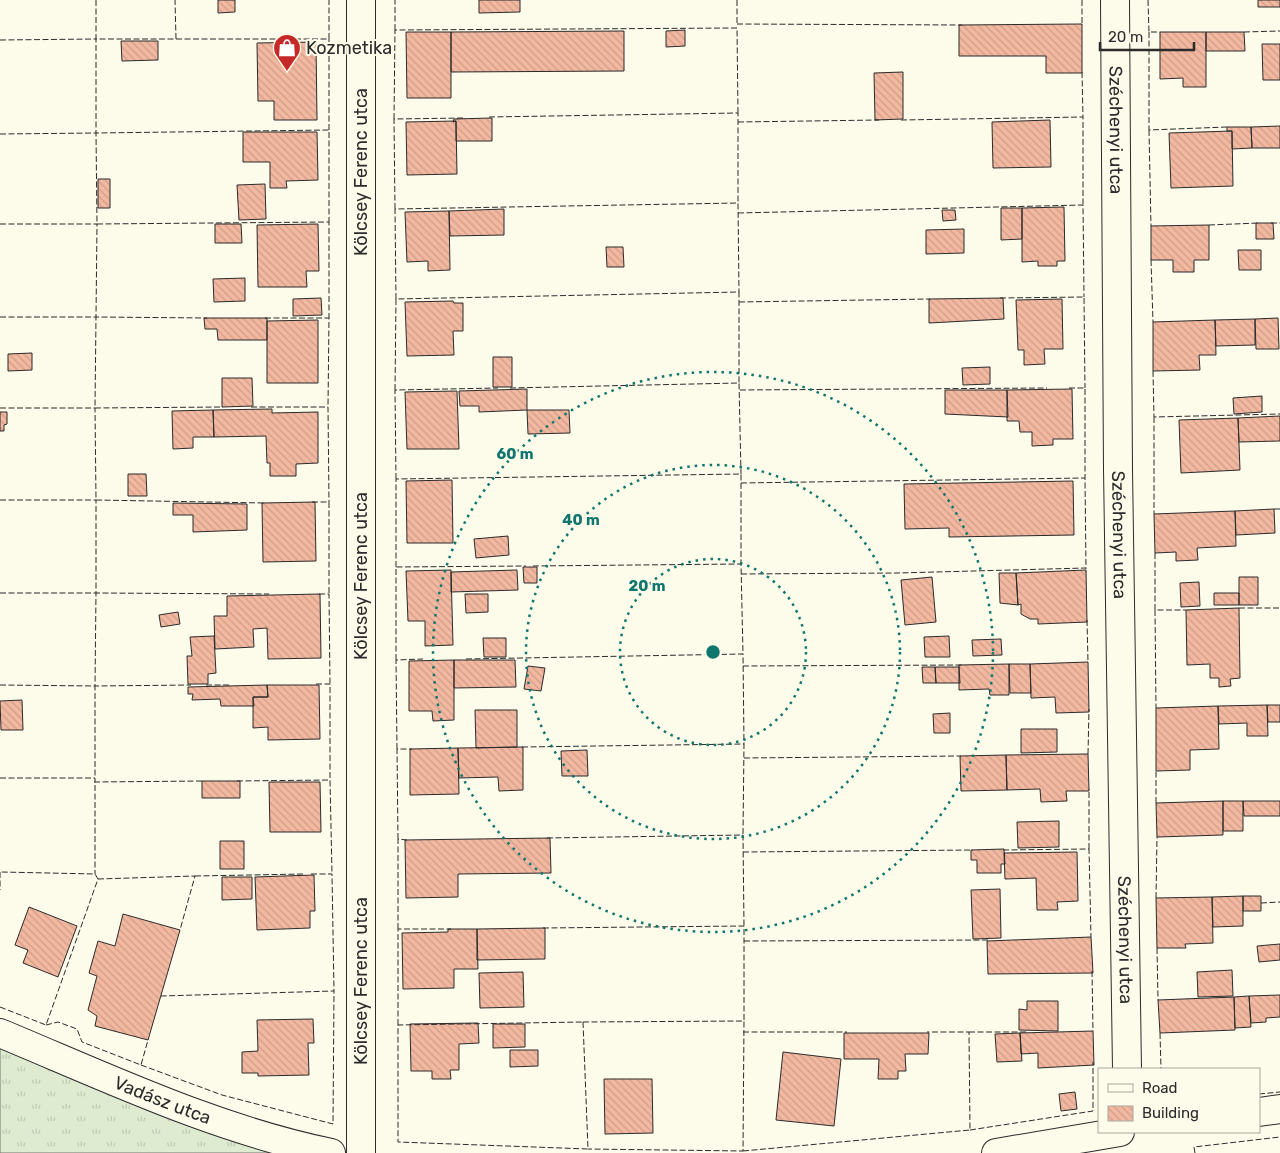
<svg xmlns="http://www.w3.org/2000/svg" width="1280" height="1153" font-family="Rubik,sans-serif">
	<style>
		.grass { fill: url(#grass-tufts); stroke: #74746e }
		.building { fill: url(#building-back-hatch); stroke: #2b2b2b }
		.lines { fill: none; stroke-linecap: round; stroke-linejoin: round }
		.minor-casing { stroke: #2b2b2b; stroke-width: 30 }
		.minor { stroke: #fdfbea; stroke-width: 28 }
		.fence { stroke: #2b2b2b; stroke-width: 1; stroke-dasharray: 6 2.5; stroke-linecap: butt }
		.ring { fill: none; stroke: #0f766e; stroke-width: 2.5; stroke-dasharray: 2.5 5 }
		.labels { text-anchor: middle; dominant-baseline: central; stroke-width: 4; stroke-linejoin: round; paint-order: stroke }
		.poi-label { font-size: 18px; fill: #2b2b2b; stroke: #fdfbea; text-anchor: start }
		.street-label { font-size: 18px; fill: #2b2b2b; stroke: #fdfbea }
		.centre { fill: #0f766e; stroke: #fdfbea; stroke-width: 2.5 }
		.ring-label { font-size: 15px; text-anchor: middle; font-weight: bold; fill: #0f766e; stroke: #fdfbea; stroke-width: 4; stroke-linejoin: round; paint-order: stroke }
	</style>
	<defs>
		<pattern id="grass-tufts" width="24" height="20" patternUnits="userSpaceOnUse" patternTransform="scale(1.25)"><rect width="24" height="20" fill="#deebd1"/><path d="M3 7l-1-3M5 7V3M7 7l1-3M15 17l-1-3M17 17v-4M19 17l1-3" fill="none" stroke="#bfcab4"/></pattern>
		<pattern id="building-back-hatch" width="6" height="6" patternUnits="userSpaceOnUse" patternTransform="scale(1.25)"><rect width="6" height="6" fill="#f2b8a0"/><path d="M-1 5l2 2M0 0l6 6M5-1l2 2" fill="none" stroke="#d09e8a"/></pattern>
	</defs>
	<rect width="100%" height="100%" fill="#fdfbea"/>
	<path class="grass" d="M0,1047l280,106h-280z"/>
	<path class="building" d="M218,0h17v12l-17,1z
		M479,0h41v12l-41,1z
		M1258,0h22v7h-22z
		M1082,24v49h-36v-17h-87v-31z
		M685,30v16l-19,1v-16z
		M624,31v40l-173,1v-40z
		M406,32h45v66h-44z
		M1160,32h46v55h-23v-9l-23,1z
		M1206,32h38l1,19h-39z
		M121,41h37v19l-36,1z
		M316,42l1,78h-43v-19h-16l-1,-58z
		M1262,44h18v36h-17z
		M903,72v47l-28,1 -1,-47z
		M492,118v23h-36v-20l-3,1 1,-3z
		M1050,120l1,47 -58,1 -1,-46z
		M456,121l1,53 -50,1 -1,-53z
		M1280,126v22h-28l-1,-21z
		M1227,127h24l1,21 -20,1v-18h-5z
		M1232,131l1,55 -62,2 -2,-55z
		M243,132h74l1,48 -32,1 1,7h-17v-26h-27z
		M98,179h12v29h-12z
		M265,184l1,35 -27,1 -2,-35z
		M1064,207l1,54h-8v5h-19v-5l-16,1v-54z
		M1001,208h21v31l-21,1z
		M504,209v26l-54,1 -1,-25z
		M942,210h13l1,10 -13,1z
		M449,211l1,59 -22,1v-10l-21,1 -2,-50z
		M1256,223h17l1,16h-18z
		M215,224h26l1,19h-27z
		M318,224l1,47h-13l1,16h-49l-1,-62z
		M1209,225v35h-15v12h-21v-12h-22v-34z
		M964,229v24l-38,1v-24z
		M606,247h17l1,20h-17z
		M1238,250h23v20h-22z
		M245,278v23l-31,1 -1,-23z
		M321,298l1,17 -29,1v-17z
		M1003,298l1,21 -75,4v-24z
		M1062,299l1,50h-19l1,15 -21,1v-15h-6l-2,-50z
		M453,301l1,2h9v28h-10l1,24 -47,1 -2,-54z
		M204,318h63v22h-49l-1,-11h-12z
		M1278,318l1,31h-23l-1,-30z
		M1255,319v26l-39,1 -1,-26z
		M318,320v63h-51v-62z
		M1215,320l1,35h-17l1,15 -47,1v-49z
		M32,353v17l-24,1v-17z
		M493,357h19v30h-19z
		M990,367v17l-27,1 -1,-17z
		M222,378h30l1,28 -31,1z
		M527,389v21l-48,2v-6h-19l-1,-15z
		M1072,389l1,50h-20v6l-21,1v-14h-12l-1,-11h-12v-31z
		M945,390h62l1,27 -63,-3z
		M457,391l2,58h-52l-2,-57z
		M1262,396v16l-28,2 -1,-16z
		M272,409v4l46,-1v51l-22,1v12h-26v-13h-3l-1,-27 -52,1 -1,-27z
		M213,410l1,27h-21v11l-20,1 -1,-38z
		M527,410h42l1,23 -42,1z
		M0,412h7v12l-3,1v6h-4z
		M1280,416v25l-41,1 -1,-24z
		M1238,418l2,52 -59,3 -2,-53z
		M128,474h18l1,22h-19z
		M452,480l1,63h-46l-1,-62z
		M1073,481l1,54 -125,2v-9l-44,1 -1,-45z
		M315,502l1,59 -53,1 -1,-59z
		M173,503l74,1v26l-54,2v-17h-20z
		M1274,509l1,24 -39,2 -1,-24z
		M1235,511l1,35 -39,2 1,12 -22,1v-9l-21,1 -1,-39z
		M508,536l1,19 -33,3 -2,-19z
		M523,567h14v16h-13z
		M451,570l2,75 -28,1v-25h-17l-2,-50z
		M517,570l1,20 -67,2v-20z
		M1086,570l1,52 -49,2v-5h-8l-9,-5v-10l-3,1 -2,-32z
		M999,573h17l2,32 -18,-2z
		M932,577l4,45 -31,3 -4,-45z
		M1239,577h19v28h-19z
		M1199,582l1,24 -19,1 -1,-24z
		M1214,593h25v12h-25z
		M320,594l1,64 -53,1 -1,-31 -14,1 1,18 -39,2 -1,-33h13v-20z
		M465,594h23v18l-22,1z
		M1239,608l1,70 -10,1 1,7 -12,1v-9h-9v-14l-23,1 -1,-55z
		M178,612l2,12 -19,3 -2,-12z
		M214,636l2,37 -8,1v10h-20l-1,-28h5l-2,-19z
		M949,636l1,21h-25l-1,-20z
		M483,638h23v19h-22z
		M1001,639l1,16 -29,1 -1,-16z
		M454,660v60l-21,1 -1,-10h-23v-50z
		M454,660h61l1,27 -62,1z
		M1088,662l1,50 -33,1 -1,-16 -24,1 -1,-34z
		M1009,664v31h-19l-1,-6 -30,1v-25z
		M1009,664h21l1,29h-21z
		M528,666l17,2 -4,23 -17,-2z
		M922,667h13l1,16h-13z
		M935,667h24l1,16h-24z
		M267,685h52l1,54 -52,1v-13l-15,1v-31h15z
		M267,685l1,12h-15l1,9h-33l-1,-7 -28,1 1,-6h-5v-7z
		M22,700l1,30h-22l-1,-29z
		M1267,705h13v17h-12z
		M1267,705l1,31h-21v-13l-28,1 -1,-18z
		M1218,706l1,43 -29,1v20l-34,1v-63z
		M475,710h42v37l-41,1z
		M950,713v20h-16l-1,-19z
		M1021,729h36v23l-36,1z
		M523,747v43l-24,1 -1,-14 -39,1 -1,-30z
		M458,748l1,46 -49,1v-46z
		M587,750l1,26h-26l-1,-25z
		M1088,754l1,37h-23l1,10 -26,1 -1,-13 -33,1 -1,-35z
		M1006,755l1,35 -46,1 -1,-35z
		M202,781h38v17h-38z
		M269,782h51l1,50h-51z
		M1223,801v34l-66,2 -1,-34z
		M1223,801h20v30h-20z
		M1243,801h37v15h-36z
		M1059,821v26l-41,1 -1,-26z
		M550,838l1,35 -93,1v23l-52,1 -1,-58z
		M220,841h24v28h-24z
		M1004,849l1,15h-4v9h-24v-13h-6v-10z
		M1077,852l1,49 -21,1 1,8h-21l-1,-32 -31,1 -1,-26z
		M314,875l1,36h-5v17l-53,2 -2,-53z
		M222,877h30v22l-30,1z
		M1000,889l1,49 -28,1 -2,-49z
		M1243,896h18v15h-18z
		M1243,896v30l-30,1 -1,-30z
		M1212,897l1,46 -28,1 1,4h-29l-1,-50z
		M29,907l48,19 -19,51 -35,-14 5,-13 -13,-5z
		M123,914l57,16 -32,110 -53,-14 2,-10 -9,-6 9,-34 -8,-3 9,-32 17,5z
		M545,928v31l-68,1v-31z
		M448,929h29l1,40h-24v19l-51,1 -1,-56 46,-1z
		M1091,937l2,36 -105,1 -1,-33z
		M1280,944v16l-21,2 -2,-16z
		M1232,970l1,26 -35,1 -1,-25z
		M523,972l1,35 -44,1 -1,-35z
		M1280,995v22l-14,1v4l-15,1 -2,-27z
		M1249,996l2,31 -16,1 -1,-31z
		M1234,997l1,33 -75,3 -2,-33z
		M1027,1001h31v30l-39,-1v-21l8,1z
		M313,1019l1,24h-6l1,32 -51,1v-3h-16v-21l16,-1 -1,-31z
		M478,1023l1,20 -20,1v26h-9l1,9h-19v-8h-21l-1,-47z
		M493,1024h32v23l-32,1z
		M1093,1031l1,34 -56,3v-15l-17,1 -1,-21z
		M844,1033h85l-1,21h-23l1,17h-8v8h-20l1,-20h-35z
		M1020,1033l2,28 -25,1 -2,-28z
		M510,1050h28v16l-28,1z
		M783,1052l58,7 -7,67 -58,-6z
		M604,1079h48l1,54 -48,1z
		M1075,1092l2,17 -16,2 -2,-17z"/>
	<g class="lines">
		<defs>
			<g id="minor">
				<path id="s1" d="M1115,0l3,469 9,600"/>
				<path id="s2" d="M0,1033c108,45 215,96 331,120"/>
				<path d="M1259,1112l21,-3"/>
				<path d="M361,1153v-1153"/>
				<path d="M996,1153l124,-21"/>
			</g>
		</defs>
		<use href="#minor" class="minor-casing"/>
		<use href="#minor" class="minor"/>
		<path class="fence" d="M96,0v39h80l-1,-39
			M737,0v25
			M1082,0v24
			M1148,0l1,32h11
			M737,24l225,1
			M395,30v-30
			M1149,32v98l78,-3
			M1244,32l36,-1
			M176,39h153v91
			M329,39v-39
			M0,40l96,-1v94l233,-3v92
			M1082,72l1,45
			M489,117l249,-4v90
			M394,119l1,-89 342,-2 1,85
			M901,120l182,-3v88
			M738,122l141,-2
			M1149,130l2,96
			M0,134l96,-1 1,91 232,-2v96
			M395,209l-1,-90 70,-1
			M738,213l345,-8 1,92
			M1271,223h9
			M0,224h97l-1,93 111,1
			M1209,225l50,-2
			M1151,260l2,62
			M1000,298l84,-1 1,91
			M396,299l-1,-90 343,-6 1,89
			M739,302l191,-3
			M0,317h96l-1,91 128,-1
			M265,318h64l-1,89
			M1153,371l1,46 126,-3
			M510,388l229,-5 2,91
			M1069,388h16v90
			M395,390l1,-91 343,-7v91
			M740,390l307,-2
			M251,407h77l1,95
			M0,408h95l1,92 168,3
			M1154,417v97
			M396,479l-1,-89 103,-2
			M741,483l344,-5 1,90
			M0,500h96v93l173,1
			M312,502h17v92
			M1274,509h6
			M1155,553v57h31
			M533,566l208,-2 2,90
			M396,567v-88l345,-5v90
			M741,574l157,-1 188,-5v4
			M0,593h96l-1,93 96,-1
			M319,594h10l1,90
			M1239,608h41
			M1155,610l1,98
			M1087,620l1,42
			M466,659l277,-5 1,90
			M396,660v-93l130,-1
			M743,666l219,-1
			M316,684h14v96
			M0,685l95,1v92
			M206,685h23
			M522,747l222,-3 -1,91
			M397,749l-1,-89 27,-1
			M1088,754l1,-45
			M744,758l217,-2
			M0,778h95v96
			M237,781l93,-1 2,94
			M94,782l110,-1
			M1156,803v-32
			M547,838l196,-3 1,91
			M398,839l-1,-90h15
			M1089,849v-60
			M1003,850l86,-1 2,88
			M743,852l230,-2
			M0,872v18
			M311,874h21l2,117
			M195,876l109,-2
			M98,879l97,-3 -15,54
			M1156,898l1,-61
			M1261,903l19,-1
			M543,928l201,-2v95
			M398,929v-90l9,1
			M744,941l246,-1
			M1157,948l1,52
			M1092,971l1,60
			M0,1007l46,18 52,-146 -3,-5 -94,-2
			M583,1022l5,127 -190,-7v-117z
			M583,1022l161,-1 -1,130 -155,-2
			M46,1025l12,-3 19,7 5,13 59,23 7,-25
			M398,1025v-96h53
			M743,1032h104
			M969,1032h58
			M1160,1033l1,36
			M141,1065l81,30 111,29 1,-133 -173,5
			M1259,1094l21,-2
			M970,1130l123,-19v-49
			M743,1151l227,-21 -1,-98h-42
			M1195,1153l-1,-6 86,-10"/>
	</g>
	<g class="ring">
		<circle cx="713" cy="652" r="93"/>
		<circle cx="713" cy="652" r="187"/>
		<circle cx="713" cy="652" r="280"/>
	</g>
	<defs>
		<symbol id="shop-pin" viewBox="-11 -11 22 30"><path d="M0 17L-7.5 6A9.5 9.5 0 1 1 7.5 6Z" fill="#c62828" stroke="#fdfbea"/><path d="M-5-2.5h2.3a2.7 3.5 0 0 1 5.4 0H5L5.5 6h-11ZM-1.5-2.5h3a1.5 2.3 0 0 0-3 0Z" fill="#fff"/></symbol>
	</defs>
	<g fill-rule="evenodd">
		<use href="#shop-pin" x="271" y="32" width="32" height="43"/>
	</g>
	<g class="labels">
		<g class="poi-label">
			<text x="306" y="48">Kozmetika</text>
		</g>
		<g class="street-label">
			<text stroke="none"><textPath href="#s1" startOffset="130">Széchenyi utca</textPath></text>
			<text transform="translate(361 172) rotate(-90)">Kölcsey Ferenc utca</text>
			<text stroke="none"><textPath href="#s1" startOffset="535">Széchenyi utca</textPath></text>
			<text transform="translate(361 576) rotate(-90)">Kölcsey Ferenc utca</text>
			<text stroke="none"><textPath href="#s1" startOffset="940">Széchenyi utca</textPath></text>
			<text transform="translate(361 981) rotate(-90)">Kölcsey Ferenc utca</text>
			<text stroke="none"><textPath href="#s2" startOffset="176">Vadász utca</textPath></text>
		</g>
	</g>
	<circle cx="713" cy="652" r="8" class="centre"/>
	<g class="ring-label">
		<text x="515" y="459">60 m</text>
		<text x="581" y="525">40 m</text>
		<text x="647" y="591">20 m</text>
	</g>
	<rect x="1098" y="1068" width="162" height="65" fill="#fdfbea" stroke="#a9a89e"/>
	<rect x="1108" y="1084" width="25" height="8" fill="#fdfbea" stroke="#a9a89e"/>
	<text x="1142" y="1093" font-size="15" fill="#2b2b2b">Road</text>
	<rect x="1108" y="1106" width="25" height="15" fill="url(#building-back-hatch)" stroke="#a9a89e"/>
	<text x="1142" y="1118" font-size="15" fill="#2b2b2b">Building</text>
	<path d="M1100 42v8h94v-8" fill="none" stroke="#2b2b2b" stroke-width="2.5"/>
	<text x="1108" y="42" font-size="15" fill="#2b2b2b" stroke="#fdfbea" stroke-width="4" paint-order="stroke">20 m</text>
</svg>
